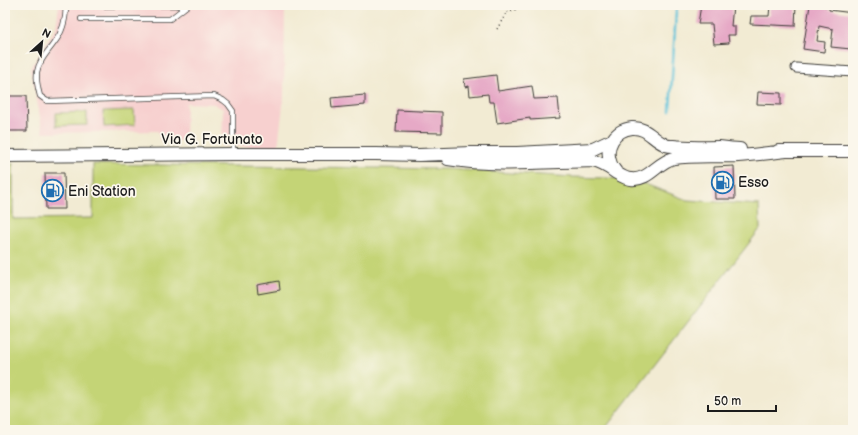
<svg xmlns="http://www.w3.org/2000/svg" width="858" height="435" font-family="'Balsamiq Sans',sans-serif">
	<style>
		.built { fill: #f7d0cf }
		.green { fill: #c4d476; stroke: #707849 }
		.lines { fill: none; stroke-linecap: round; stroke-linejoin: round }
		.stream { stroke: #5cc2da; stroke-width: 2.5 }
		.building { fill: #e6a9c6 }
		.service-casing { stroke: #3c3b37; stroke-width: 6 }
		.minor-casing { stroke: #3c3b37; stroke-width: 11 }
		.secondary-casing { stroke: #3c3b37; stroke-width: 14 }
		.path { stroke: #3c3b37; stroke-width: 1.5; stroke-dasharray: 1 3; stroke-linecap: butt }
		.service { stroke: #fff; stroke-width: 4.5 }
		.minor { stroke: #fff; stroke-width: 9 }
		.secondary { stroke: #fff; stroke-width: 12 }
		.labels { text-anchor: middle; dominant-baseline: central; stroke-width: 3.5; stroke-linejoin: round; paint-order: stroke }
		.street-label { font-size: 14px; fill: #1c1c1c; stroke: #fbf7ec }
		.poi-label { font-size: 14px; fill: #1c1c1c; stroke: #fbf7ec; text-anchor: start }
	</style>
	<rect width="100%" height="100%" fill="#fbf7ec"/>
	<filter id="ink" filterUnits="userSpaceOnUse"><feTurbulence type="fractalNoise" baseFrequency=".025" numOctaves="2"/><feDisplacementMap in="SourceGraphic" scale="8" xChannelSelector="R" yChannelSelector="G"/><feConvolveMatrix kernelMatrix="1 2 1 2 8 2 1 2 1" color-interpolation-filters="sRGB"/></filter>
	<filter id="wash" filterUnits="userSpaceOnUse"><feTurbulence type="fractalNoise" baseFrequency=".012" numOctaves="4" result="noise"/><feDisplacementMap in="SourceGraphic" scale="16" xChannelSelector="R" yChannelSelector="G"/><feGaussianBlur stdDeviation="0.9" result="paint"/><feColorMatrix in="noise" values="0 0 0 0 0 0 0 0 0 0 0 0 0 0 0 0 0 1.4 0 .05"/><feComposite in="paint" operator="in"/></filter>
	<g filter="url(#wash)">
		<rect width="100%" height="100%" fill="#f2ebd3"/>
		<path class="built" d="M59,5h226l-1,92 -6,50 -56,-1 1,-37 -9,-5 -28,-1 -1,37 -25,1 -2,-10 -115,2 -12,-65 25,-40z"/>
		<path class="green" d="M134,110l1,15 -31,2 -1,-16z
			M87,112v13l-31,1v-13z
			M5,164h8v55l80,-1v-54l354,5 126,8 59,2 55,21 72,5 1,24 -156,201h-599z"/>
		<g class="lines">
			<path class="stream" d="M670,111l6,-100 2,-6"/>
		</g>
		<g id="blocks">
			<path class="building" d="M701,5h32l-2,21h4v9h-7l1,8 -15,1 -2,-20h-14z
				M770,5h26l-1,21 -45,-2 1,-8h18z
				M810,5l19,2v3l24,3v24l-2,12 -20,-2 2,-18 -14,-3 -2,15 8,1 -1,10 -21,-3z
				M496,75l2,16 34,-5 2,13 24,-1 2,20 -30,2v-2l-33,5 -3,-21h-5l-1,-8 -18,2 -1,-10 -4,1 -1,-8z
				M758,92l23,1v12l-24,-1z
				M365,95v10l-33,3 -1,-10z
				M6,96h20l1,35h-20z
				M397,110l45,2v21l-46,-1z
				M734,166l1,33h-20l-1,-32z
				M45,173h19l1,36h-19z
				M279,281l1,9 -22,4 -1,-9z"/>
		</g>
	</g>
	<g filter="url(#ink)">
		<use href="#blocks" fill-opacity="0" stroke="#3c3b37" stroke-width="1"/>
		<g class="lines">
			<defs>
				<path id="service" d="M66,5c0,14 -3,27 -12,38 -6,9 -15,17 -17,29 -1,8 1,17 3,24l7,5 167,-5 9,4 5,4 5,7v43
					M66,6l108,-1 11,2
					M81,19h89l18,-14"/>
				<path id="minor" d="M796,68l57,4"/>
				<path id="secondary" d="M778,151h75
					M5,156l228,-2h143l43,1 52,-2h46l76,-4 19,-9
					M448,159c46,8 98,3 145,2 8,2 15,6 22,11 5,3 10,7 16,7 18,2 26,-17 43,-21 19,-3 44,-1 64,-2 16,-1 32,-3 48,-5
					M616,172c-2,-3 -4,-5 -5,-8 -7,-16 3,-34 21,-36 15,-1 20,11 32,16 2,2 6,2 9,2 15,2 30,1 46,1 7,1 14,2 21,2"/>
			</defs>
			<use href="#service" class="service-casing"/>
			<use href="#minor" class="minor-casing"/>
			<use href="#secondary" class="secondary-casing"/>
			<path class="path" d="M497,29l10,-17 19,-6 8,-1
				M851,430l2,-1"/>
			<use href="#service" class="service"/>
			<use href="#minor" class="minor"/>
			<use href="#secondary" class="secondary"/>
		</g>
	</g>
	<defs>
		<symbol id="fuel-ring" viewBox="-11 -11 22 22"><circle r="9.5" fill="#fbf7ec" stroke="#1f6fb2" stroke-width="1.5"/><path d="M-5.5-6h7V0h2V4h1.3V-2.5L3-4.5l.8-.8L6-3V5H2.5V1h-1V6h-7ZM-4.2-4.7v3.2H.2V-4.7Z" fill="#1f6fb2"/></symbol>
	</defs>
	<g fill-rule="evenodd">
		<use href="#fuel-ring" x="710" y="170" width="25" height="25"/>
		<use href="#fuel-ring" x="40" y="178" width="25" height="25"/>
	</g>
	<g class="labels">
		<g class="street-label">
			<text x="212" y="139">Via G. Fortunato</text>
		</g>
		<g class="poi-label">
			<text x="738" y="182">Esso</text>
			<text x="68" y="191">Eni Station</text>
		</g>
	</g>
	<rect width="858" height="435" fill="none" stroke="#fbf7ec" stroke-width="20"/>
	<g transform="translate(42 42) rotate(27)" stroke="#fbf7ec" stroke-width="3" paint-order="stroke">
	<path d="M0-3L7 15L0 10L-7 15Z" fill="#1c1c1c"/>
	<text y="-6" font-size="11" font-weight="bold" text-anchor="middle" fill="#1c1c1c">N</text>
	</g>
	<path d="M708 405v6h68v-6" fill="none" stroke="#1c1c1c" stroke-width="2"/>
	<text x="714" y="405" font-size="12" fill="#1c1c1c" stroke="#fbf7ec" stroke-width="3" paint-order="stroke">50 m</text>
</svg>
